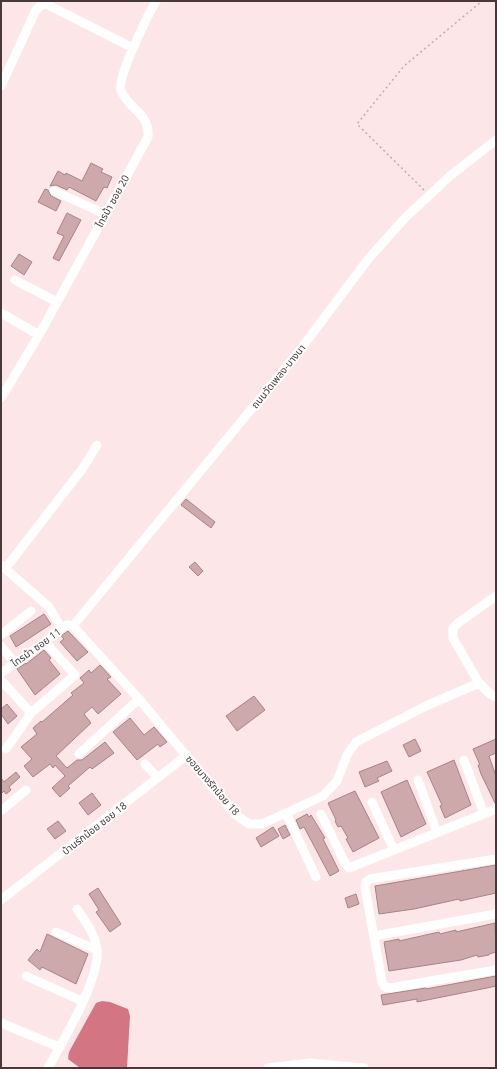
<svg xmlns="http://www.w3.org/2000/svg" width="497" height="1069" font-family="'Open Sans','Noto Sans Thai',sans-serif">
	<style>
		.water { fill: #d47583 }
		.building { fill: #cda9ac; stroke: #a68387 }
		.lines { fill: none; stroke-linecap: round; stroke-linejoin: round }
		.path { stroke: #c1acae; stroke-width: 1.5; stroke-dasharray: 2 3; stroke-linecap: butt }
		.minor { stroke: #fff; stroke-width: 9 }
		.labels { text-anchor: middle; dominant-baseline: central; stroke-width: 4; stroke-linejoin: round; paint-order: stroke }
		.street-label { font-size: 10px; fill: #473839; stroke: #fff }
	</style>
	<rect width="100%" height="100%" fill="#fde6e8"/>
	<path class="water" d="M102,1001l8,1 18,7 2,7 -3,52h-47l-12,-9 1,-7 27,-49z"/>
	<path class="building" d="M91,163l12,6 -2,3 11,5 -5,11 -3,-1 -8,14 -27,-14 -2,3 -11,-5 -6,1 8,-15 7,4 1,-2 16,8z
		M45,189l3,1 3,6 10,5 -5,10 -18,-9z
		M67,213l14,7 -22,41 -6,-3 11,-22 -7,-3z
		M19,254l13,8 -8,13 -13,-9z
		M186,499l29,23 -4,6 -30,-23z
		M195,562l8,9 -5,5 -9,-9z
		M44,614l7,10 -35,23 -6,-11z
		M68,631l20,21 -11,9 -17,-19 4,-3 -3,-3z
		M44,650l7,8 -2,2 11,14 -25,21 -18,-26 9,-6v1z
		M100,665l11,12 -4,2 14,15 -23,20 -6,-7 -8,7 7,9 -35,33 11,12 10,-8h5l23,-18 9,11 -22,16 -2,-2 -22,19 2,2 -10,9 -8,-9 13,-12 -10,-11 -2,3 -3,-4 -17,13 -9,-11 8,-7 -11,-12 16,-13 -4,-6 8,-7 1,1 31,-27 -2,-2 13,-10 -4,-5 9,-8 2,3z
		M254,696l11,14 -28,21 -11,-15z
		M7,704l10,12 -9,8 -7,-10v-5z
		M130,718l14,17 10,-8 13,15 -7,5 -2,-3 -21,16 -24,-28z
		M415,739l6,12 -12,6 -6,-12z
		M496,739v14l-7,3 7,20v27h-1l-14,-29 -3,-9h2l-7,-16z
		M454,760l17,45 -26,13 -5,-12 2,-1 -15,-33z
		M387,761l5,10 -15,7 2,3 -14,6 -6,-15z
		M16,772l4,5 -11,10 2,3 -5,4 -2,-3 -3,3v-16l3,4z
		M407,780l19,44 -25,13 -20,-45z
		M355,791l24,47 -26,14 -7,-13 2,-1 -7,-12 -3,1 -3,-6 1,-1 -8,-17z
		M92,793l9,12 -13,10 -9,-12z
		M307,814l2,3 2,-2 14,23 -2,1 16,32 -9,5 -26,-49 -4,2 -4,-9z
		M58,821l8,10 -11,8 -8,-10z
		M285,825l5,10 -7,4 -5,-10z
		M273,827l6,9 -18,11 -5,-9z
		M496,865v28l-36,8 -1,-2 -45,10 -35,5 -4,-28z
		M98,888l23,36 -11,8 -14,-20 3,-2 -10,-16z
		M356,894l3,10 -11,4 -3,-10z
		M495,923l1,29 -7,2v1l-11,2 -1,-2 -16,5 -72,11 -5,-29 15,-3v2l40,-9 1,2 16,-4v2z
		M47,934l41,20 -12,30 -34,-17 -2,3 -12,-10 9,-11 3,3z
		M496,976v10l-9,2 -70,14v-3l-34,6 -2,-10 45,-7v1z"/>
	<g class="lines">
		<path class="path" d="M424,190l-67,-66 47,-58 78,-65"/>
		<path class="minor" d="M1,86l35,-76 4,-4 6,-2 87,44
			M54,191l51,23
			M15,280l42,22
			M1,313l38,22
			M1,398l38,-63 109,-198c2,-25 -20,-27 -27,-47 -4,-13 27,-75 35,-89
			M1,565l48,42 12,21
			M5,569l78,-101 14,-23
			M496,596l-38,27 -5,5v10l26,45 11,11 6,3
			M73,626l227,-276 69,-92 36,-40 45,-42 46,-36
			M73,626l66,73 96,115 14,10h13l61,-28 14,-15 10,-26 9,-13 70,-36 53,-23
			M1,635l30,-24
			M1,646l13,16
			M1,673l44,-31 16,-14 6,-3 6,1
			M1,680l30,33
			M6,749l25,-36 44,-38 -30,-33
			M79,754l60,-55
			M464,760l20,54
			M145,764l12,13
			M418,780l19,53
			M372,802l22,48
			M1,811l25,-21
			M286,813l30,64
			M321,814l24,49 4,5 147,-59
			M496,859l-126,20 -4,3 -1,5 17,95 3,5 5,1 106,-18
			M1,900l186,-145
			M56,932l41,18
			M374,936l122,-22
			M26,976l56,25
			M1,1023l58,24
			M48,1068c15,-27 52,-89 49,-118 -2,-16 -11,-28 -20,-41
			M268,1068l42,-5 54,5"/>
	</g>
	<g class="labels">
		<g class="street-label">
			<text transform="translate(112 201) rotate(-61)">ไทรม้า ซอย 20</text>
			<text transform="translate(278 376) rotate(-51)">ถนนวัดเพลง-บางนา</text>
			<text transform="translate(36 647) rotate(-36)">ไทรม้า ซอย 11</text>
			<text transform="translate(213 785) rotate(49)">ซอยบางรักน้อย 18</text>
			<text transform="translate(94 828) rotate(-38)">บ้านรักน้อย ซอย 18</text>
		</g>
	</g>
	<rect width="497" height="1069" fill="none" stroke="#473839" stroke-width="4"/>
</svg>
